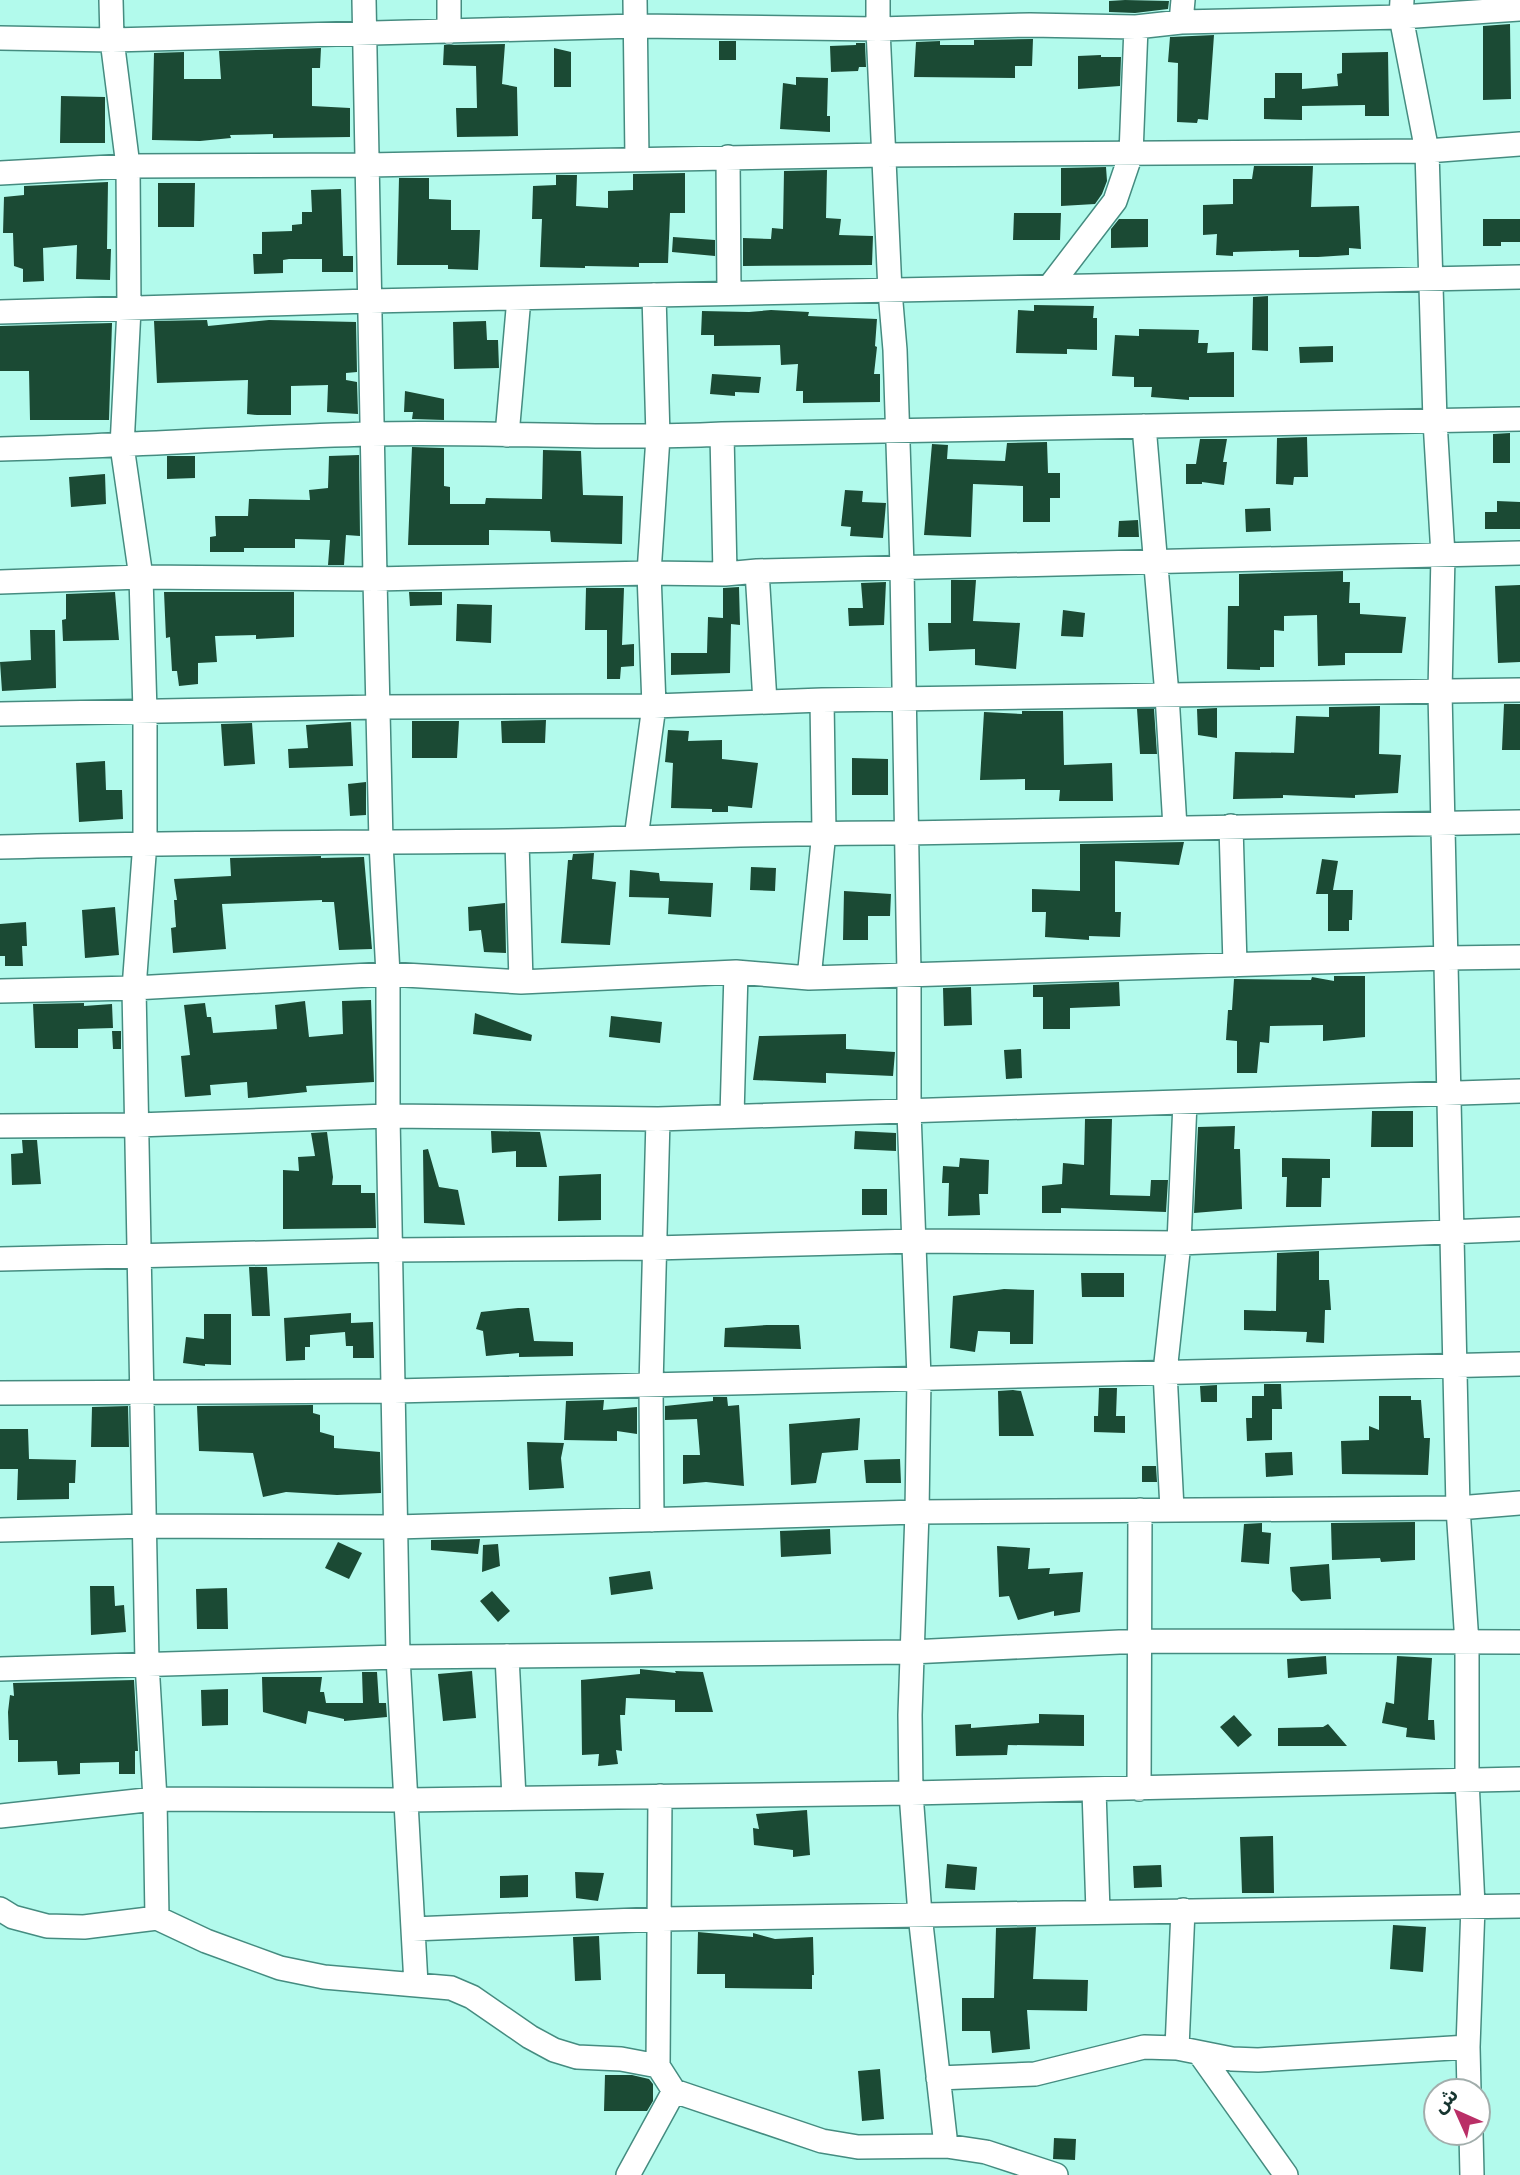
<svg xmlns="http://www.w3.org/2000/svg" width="1520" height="2175" font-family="'Fira Sans','Noto Sans Arabic',sans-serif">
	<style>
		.building { fill: #1b4a34 }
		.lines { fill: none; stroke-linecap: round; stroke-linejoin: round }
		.street-casing { stroke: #458c80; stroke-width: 26 }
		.street { stroke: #fff; stroke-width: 23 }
	</style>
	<rect width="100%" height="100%" fill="#b2faec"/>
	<path class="building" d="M1125,0l44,1 -1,8 -33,4 -26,-1v-11z
		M1510,24l1,75 -28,1v-74z
		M1214,35l-6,85 -10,-1 -1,4 -20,-1 1,-59 -10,-1 2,-25z
		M1033,39l-1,27h-17v12l-101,-1 2,-35 24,-1v4h34v-5z
		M719,41h17v19h-17z
		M856,43h9l1,24h-7l-1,4 -27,1 -1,-26 26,-1z
		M505,44l-3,40 15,3 1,49 -61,1 -1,-29h21l-1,-42 -33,-1 1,-20z
		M321,48l-1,20h-8v38l38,2v29l-77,1v-4l-43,1 1,3 -31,3 -48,-1 2,-87 30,-1v27h37l-2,-28z
		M554,48l17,4v35h-17z
		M1388,52l1,64h-24v-11l-63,1v14l-38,-1v-21h11v-25h27v16l36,-3 -1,-12 5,-1v-20z
		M1101,55v2h20l-1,29 -42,3v-33z
		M796,77l32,1 -1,38h3v16l-50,-3 3,-46 13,2z
		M61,96l44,1v46h-45z
		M1254,166h59l-2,41 48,-1 2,43 -12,-1v7l-31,2h-19v-7l-66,2v4l-17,-1 1,-21 -14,1v-30l30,-1v-25h19z
		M1106,167l1,14 -5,13 -7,10 -34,2v-38z
		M827,170l-1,48 15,1 -2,16 34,1 -1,29 -129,1v-28l28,1 1,-11 11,1 1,-58z
		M685,173v40h-15l-2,50h-29v4l-54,-1v2l-45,-1 2,-48h-10l1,-33 23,-1v-10h21l-1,31 32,2v-17l25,-1v-16z
		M399,178h30v21l22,1v30h29l-2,40 -30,-1v-4h-51z
		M108,182l-1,67h4l-1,31 -34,-1 1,-34 -34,3 1,33 -21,1v-13l-9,-3 -1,-33h-10l1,-36 20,-2v-9z
		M158,183h37l-1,44h-36z
		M341,189l2,67h10v16h-31v-13h-33l-6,1v13l-29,1 -1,-20h9v-22l30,-1v-6l10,-1v-12h10l-1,-22z
		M1014,213h47l-1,27h-47z
		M1119,219h29v28l-37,1v-19z
		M1483,219h37v23h-19v4h-18z
		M673,237l42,3v16l-43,-4z
		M1268,296v55l-16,-1 1,-53z
		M1034,305l60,1 -1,12h4v32l-30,-1v5l-51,-1 2,-43 16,1z
		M771,310l38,2 -1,4 69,3 -2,27 2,1 -3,27h6v28l-77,1v-12h-7l2,-27 -17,1 -1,-20 -66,1v-11h-13l1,-24 47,1z
		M207,320l1,6 61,-6 87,2 1,50 -11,1v7l11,2 1,32 -31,-2 1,-27 -37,1v29h-34l-10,-1 1,-34 -91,3 -3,-62z
		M486,321l1,19h11l1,28 -45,1 -1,-47z
		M112,323l-3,97h-79l-1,-49h-29v-45z
		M1139,329l60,1 -1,13h10l-1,10 27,-1v45h-45v3l-38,-3 1,-10h-18v-10l-22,-1 3,-41 24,1z
		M1333,346v16l-33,1 -1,-16z
		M712,374l49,3 -2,16 -24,-1v4l-25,-2z
		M405,391l39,8v21l-32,-1 1,-7h-9z
		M1510,433v30h-17v-29z
		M1307,437l1,40h-14l-1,8 -17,-1 1,-46z
		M1200,439h27l-4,23h4l-3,23 -22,-3v2h-16v-20h10z
		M1047,442l1,31h12v25h-10v24h-27v-36l-50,-2 -2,53 -47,-2 8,-91 16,1 -1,14 58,2 2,-18z
		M412,447l32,1v38l6,1v17h35l1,-6 56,1 1,-49 38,1 2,44 40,1 -1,48 -71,-2 -1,-11 -61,-1v15h-81z
		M359,455l1,81 -14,-1 -2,30h-16l2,-25 -35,-1v9h-51v4h-34v-15l6,-1 -1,-20h33l1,-17 61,1 -1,-10 19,-2 1,-32z
		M167,456h28v22l-28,1z
		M105,474l1,30 -35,3 -2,-30z
		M845,490l18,1 -1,11 24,1 -3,35 -33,-2 1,-9 -10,-1z
		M1497,501l23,1v27h-35v-17h12z
		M1270,508l1,23 -25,1 -1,-23z
		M1138,520l1,17h-21l1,-16z
		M1343,571v11h7l-1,21h11v11l46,3 -4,36h-57v12l-27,1 -1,-51 -33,1v15l-10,-1v37h-14v3l-33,-1 1,-63h11v-32z
		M951,580h25l-3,41 47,2 -4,46 -41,-4v-16l-46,2 -1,-28h23z
		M886,582l-2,43 -35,1 -1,-18h15l-2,-25z
		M1520,585v77l-22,1 -3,-77z
		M739,587l1,38 -9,-1 -1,49 -59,2v-22h36l1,-36 15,1v-30z
		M586,588h38l-2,57 12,-1v22l-13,1 -1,12h-13v-49h-22z
		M115,592l4,48 -56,1 -1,-21 4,-1v-25z
		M164,592h130v45l-38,2v-4l-41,1 2,26 -19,1v21l-19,2 -2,-15h-5l-2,-34 -4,1z
		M409,592h33v13l-32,1z
		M457,604l35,1 -1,38 -35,-2z
		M1063,610l22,3 -2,24 -22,-1z
		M30,630h25l1,58 -54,3 -2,-29 31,-2z
		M1504,704h16v46h-18z
		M1380,706l-1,48 22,1 -3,38 -43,2v3l-72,-3v3l-50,1 2,-47 59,1 2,-37 33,1v-10z
		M1217,708v30l-19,-3 -1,-26z
		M1137,709h17l3,45h-17z
		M1022,711h41l1,54 48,-2 1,38h-54l1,-11h-35v-11l-45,1 4,-68 38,2z
		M546,720l-1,23h-43l-1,-22z
		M412,721h47l-2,37h-45z
		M351,722l2,44 -64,2 -1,-19 20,-1 -2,-23z
		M252,723l3,41 -31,2 -3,-42z
		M668,730l21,1 -1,10 34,-1v19l36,4 -6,45 -24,-2v6h-16v-3l-41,-1 2,-45 -8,-1z
		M852,758l36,1v36h-36z
		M105,761l1,29h16l1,29 -44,3 -3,-59z
		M366,782v33l-16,1 -2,-32z
		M1184,842l-5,23 -64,-4v51h6l-1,25 -31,-1v4l-44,-3 1,-25h-14v-23l48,2v-47z
		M594,853l-2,26 24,3 -6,63 -49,-2 7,-83h4l1,-6z
		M321,856v2l43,-1 8,92 -33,1 -5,-48h-12v-2l-100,4 4,45 -53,4 -2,-25 5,-1 -2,-27h3l-3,-21 57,-3 -1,-18z
		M1322,859l16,2 -5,29h20l-1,30h-3v11h-21v-37h-12z
		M751,867l25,1 -1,23 -25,-1z
		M630,870l29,3 1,8 53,2 -2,34 -43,-3 1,-16 -40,-1z
		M844,891l47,3 -1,22h-22v24h-25z
		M505,903l1,50 -22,-1 -3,-22 -12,1 -1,-24z
		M115,907l4,48 -34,3 -3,-48z
		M26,922l1,24h-5l1,20h-18v-10h-5v-32z
		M1334,976h31v61l-42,4v-16l-53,1 -1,17 -9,-1 -3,31h-20v-32l-11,-1 2,-30h4l2,-31 77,1 1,-3 22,4z
		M1119,982l1,24 -50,2v21h-27v-32h-10v-12z
		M971,987l1,38 -28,1 -1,-38z
		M371,1000l3,82 -68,4 1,6 -59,6 -1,-16 -37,3 1,10 -26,2 -4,-41 9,-1 -6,-50 21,-2 2,14h4l2,16 64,-4 -2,-24 30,-4 4,36 34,-3 -1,-33z
		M84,1003v3l28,-2 1,24 -35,1v19h-43l-2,-44z
		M475,1013l57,22 -1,6 -58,-7z
		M611,1016l51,6 -2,21 -51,-6z
		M112,1031h9v18h-8z
		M846,1034v15l49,3 -2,24 -67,-3v10l-73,-3 6,-44z
		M1021,1049l1,29 -16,1 -2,-29z
		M1372,1111h41v36h-42z
		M1085,1119h27l-2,76 40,1 1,-16h17l-2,32 -105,-4v5h-19v-27l20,-2 1,-21 21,2z
		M1235,1126l-1,23h6l2,60 -48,4 4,-86z
		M491,1131l49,1 7,35h-31v-16l-24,2z
		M855,1131l41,2v18l-42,-2z
		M327,1132l6,45 -1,8h29v8h14l1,35 -93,1v-59l16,1 -1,-14 17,-1 -4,-23z
		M22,1140h15l4,44 -29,1 -1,-31 12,-1z
		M428,1149l11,38 19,3 7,35 -41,-2 -1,-73z
		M960,1158l29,2 -1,34h-9l1,21 -32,1 1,-33h-7l1,-17 16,1z
		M1282,1158l48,1v19h-8l-1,29h-35l1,-30h-5z
		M601,1174v46l-43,1 1,-45z
		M862,1189h25v26h-25z
		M1319,1251v29h10l2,30h-6l-1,33 -18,-1 1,-10 -63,-2v-20l32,1 1,-58z
		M249,1267h18l3,49h-18z
		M1081,1273h43v24h-42z
		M1004,1289l30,1 -1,54h-23v-12l-32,-1 -3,21 -25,-4 3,-52z
		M518,1308h11l5,33 39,1v14l-54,1v-4l-33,3 -3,-25 -7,-2 5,-17z
		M351,1313v10l22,-1 1,36h-21v-12h-7l-1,-14 -35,3v12h-5v13l-19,1 -2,-43z
		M204,1314h27v51l-26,-1v2l-22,-3 3,-26 18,2z
		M767,1325h32l2,24 -77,-2 1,-19z
		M1264,1384h17l1,25h-10v31l-25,1 -1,-23h6v-22h12z
		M1217,1385v17h-16l-1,-16z
		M1099,1388h18l-1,28h9v17l-31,-1v-16h4z
		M1013,1390l8,1 13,45h-35l-1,-45z
		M1379,1396h32v4h10l3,38h6l-2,37 -86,-1 -1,-33 28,-1v-14l10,4z
		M713,1397h14l1,9 11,-1 5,81 -38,-4 -23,2v-29h17l-3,-36 -32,1v-14l48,-5z
		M604,1400l-1,10 34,-3v27l-20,-3v10l-53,-1 2,-39z
		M313,1405v8l7,2v17l14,4v12l46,4 1,41 -44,2 -51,-3 -23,5 -10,-44 -54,-2 -2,-45z
		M128,1406l1,41h-38l1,-40z
		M860,1418l-2,32 -36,3 -6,30 -25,2 -2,-61z
		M0,1429h28l1,30 47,1 -1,23h-6v16l-52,1 1,-31h-18z
		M527,1442l37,1 -3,15 3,30 -35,2z
		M1292,1452l1,23 -27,2 -1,-24z
		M900,1459l1,24h-35l-2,-23z
		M1142,1466h14l1,16h-15z
		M1415,1522v38l-34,2 -1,-4 -48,2 -1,-37z
		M1262,1523v9l9,1 -2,31 -28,-2 3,-38z
		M830,1529l1,25 -50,3 -1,-26z
		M480,1539l-2,15 -47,-4v-10z
		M338,1542l24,11 -13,26 -24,-11z
		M498,1544l2,22 -18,6 1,-27z
		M997,1546l33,2 -2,21 22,-1 -1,6 34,-2 -3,40 -26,4v-5l-36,9 -9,-24 -10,1z
		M1329,1564l2,35 -30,2 -9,-10 -2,-24z
		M650,1571l3,18 -42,6 -2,-18z
		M90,1586h24l1,20 9,-1 2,27 -35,3z
		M227,1588l1,41h-31l-1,-40z
		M492,1591l18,20 -12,11 -18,-21z
		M1326,1656l1,18 -39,4 -1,-19z
		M1397,1656l35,2 -4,62h6l1,20 -29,-3 1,-9 -25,-5 4,-21 8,2z
		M640,1669l36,4 -1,-2 28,1 10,40h-38v-12l-49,-2 -1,17h-5l2,36 -6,-1 2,14 -20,2 1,-12 -17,1 -1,-75 59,-6z
		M472,1671l4,47 -33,3 -5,-47z
		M362,1672h15l2,31h7l1,14 -43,4v-2l-36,-8 -2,13 -43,-12 -1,-35h60l-2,15h4l2,11h37z
		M134,1680l4,71h-3v23h-16v-12l-39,1v11l-22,1 -1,-14 -39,1v-22h-9l-1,-28 2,-17 4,1 -1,-13z
		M228,1689v36l-26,1 -1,-36z
		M1039,1714l45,1v31l-76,-1 -1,10 -51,1 -1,-31 16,-1v4l68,-5z
		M1234,1715l18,20 -14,12 -18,-20z
		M1328,1724l19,22h-69v-18l45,-1z
		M807,1810l3,45 -17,2v-7l-39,-5 -1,-17 6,1 -3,-15z
		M1273,1836l1,57h-32l-2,-56z
		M947,1864l30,3 -2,23 -30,-2z
		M1161,1865l1,22 -28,1 -1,-22z
		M575,1872l29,1 -6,28 -22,-3z
		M528,1875v22l-28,1v-22z
		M1393,1925l33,2 -3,45 -33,-3z
		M1036,1927l-3,52 55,1 -1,31 -60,-1 3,39 -38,4 -2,-22h-28v-33h32l2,-70z
		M698,1932l55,5v-4l22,6 38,-2 1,38h-2v14l-87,-1v-14h-28z
		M599,1936l2,44 -26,1 -2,-44z
		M880,2069l4,50 -22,2 -4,-50z
		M605,2075h27l17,4 4,5v17l-6,10h-43z
		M1054,2138l22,1 -1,21 -22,-1z"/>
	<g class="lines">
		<defs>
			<path id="street" d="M111,0l1,40 16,126 1,143 -7,137 19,131 4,135v130l-11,146 13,675 8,136 2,119
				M364,0l11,579 6,264 7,131v142l10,541 18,327
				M449,0v32
				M635,0l2,159
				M878,0v29l12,262 5,59 7,217 7,408v137l10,266 -2,134 -7,203 1,78 9,122 26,231
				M1402,0l-1,17 26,134 8,270 8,134 -3,137 18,816 9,135v137l6,126 -5,141 1,44
				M1181,22l2,-22
				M0,38l112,2 524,-14 242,3 152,-4 106,2 45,-5 220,-5 119,-8
				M728,157l1,136
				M0,173l128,-7 240,-1 516,-10 543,-4 93,-7
				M1050,286l65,-85 16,-47 5,-127
				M0,312l370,-11 1150,-24
				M1144,426l23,269 8,132
				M722,434l3,140
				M507,435l12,-137
				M0,449c124,-3 248,-12 371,-15 117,-3 234,6 351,0l798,-15
				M757,571l8,131
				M0,582l141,-5 234,2 274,-6 76,1 32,-3 763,-18
				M0,714l379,-7 275,-1 168,-6 698,-10
				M1231,826l4,139
				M636,838l18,-132 -5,-133 9,-136 -4,-142
				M517,841l4,141
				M0,847c169,-5 339,-4 508,-6 133,-2 265,-9 398,-8l614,-11
				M809,978l15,-146 -2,-132
				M0,991l134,-3 254,-14 133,8 215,-10 73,6 637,-20 74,-1
				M732,1116l4,-144
				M0,1126l137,-1 251,-9 270,3 862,-28
				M0,1259l391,-9 263,-2 261,-7 264,2 341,-14
				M0,1393l394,-2 1126,-27
				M1172,1509l-7,-137 14,-129 6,-141
				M652,1520l-1,-134 7,-267
				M0,1530l146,-4 250,1 521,-15 541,-4 62,-5
				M507,1656l7,142
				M0,1669l398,-12 513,-5 229,-11 380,1
				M1139,1789l1,-279
				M1094,1790l4,122
				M0,1816l155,-17 252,1 504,-7 609,-14
				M0,1909l13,8 34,9 37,1 73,-9 49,23 74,27 44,9 127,11 21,9 58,40 24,13 23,7 44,2 37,7 16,25 148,50 36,6 88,-1 40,6 70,23
				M413,1929l248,-10 859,-13
				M1177,2048l6,-138
				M1200,2054l86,121
				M658,2066l2,-270
				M938,2078l97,-4 109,-27 33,1 55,11 26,1 210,-13
				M1471,2133l1,42
				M628,2175l46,-84"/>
		</defs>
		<use href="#street" class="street-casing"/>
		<use href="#street" class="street"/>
	</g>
	<g transform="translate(1457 2112) rotate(315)"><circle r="33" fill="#ffffff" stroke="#a2aeac" stroke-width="2"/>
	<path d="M0-5L12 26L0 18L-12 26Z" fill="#ba2f67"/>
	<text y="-10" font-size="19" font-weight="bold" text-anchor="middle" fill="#173530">ش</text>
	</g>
</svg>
